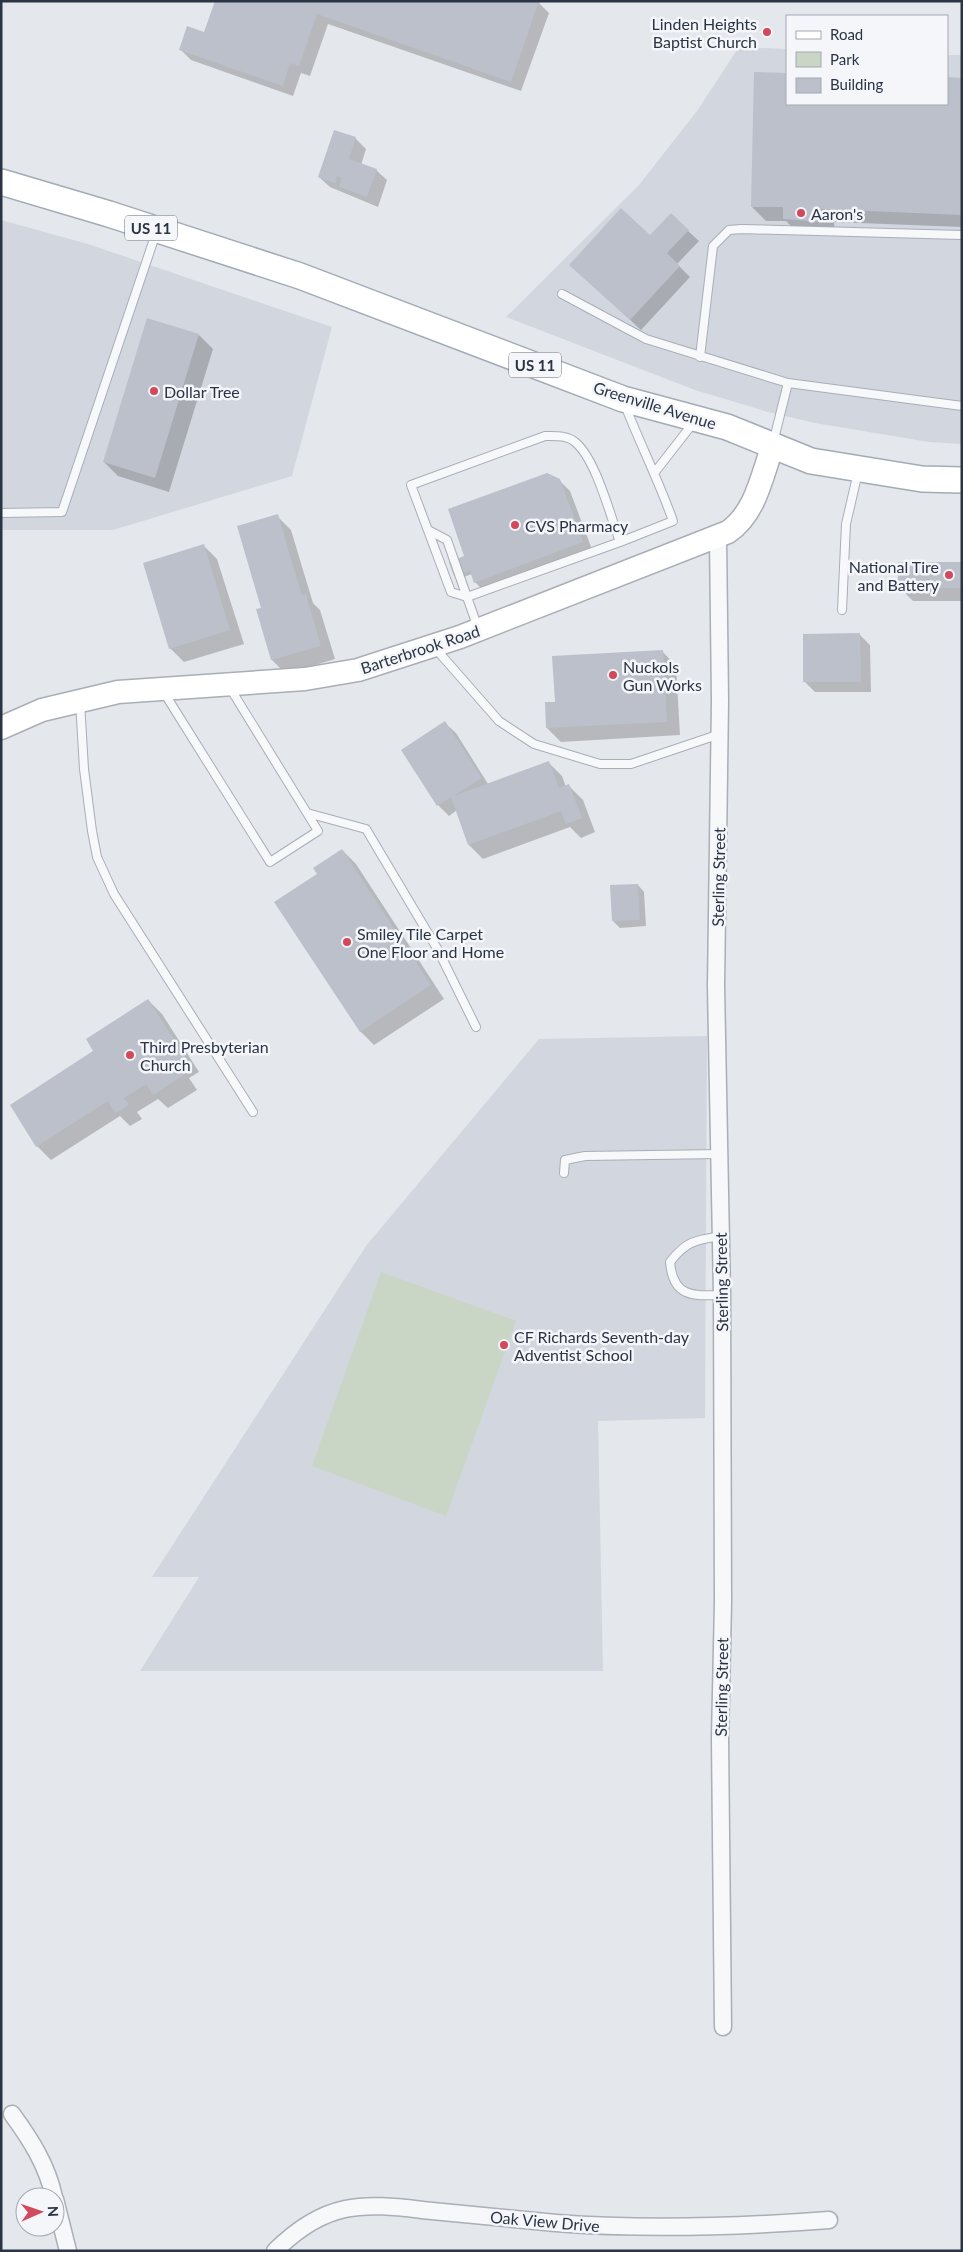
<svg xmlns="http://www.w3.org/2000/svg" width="963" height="2252" font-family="Lato,sans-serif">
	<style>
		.built { fill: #d2d6de }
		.green { fill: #c9d6c5 }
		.shadow { fill: #0003 }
		.building { fill: #bbc0ca }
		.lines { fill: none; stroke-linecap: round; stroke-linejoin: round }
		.lane-casing { stroke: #a9aeb7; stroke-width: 10 }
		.street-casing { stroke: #a9aeb7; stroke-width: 19 }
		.secondary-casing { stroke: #a9aeb7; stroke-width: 25 }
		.primary-casing { stroke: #a3abb8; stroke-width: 28 }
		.lane { stroke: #f7f8fa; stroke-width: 8 }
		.street { stroke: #f7f8fa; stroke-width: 16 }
		.secondary { stroke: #fff; stroke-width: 22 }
		.primary { stroke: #fff; stroke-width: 25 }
		.poi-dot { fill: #d1495b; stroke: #f4f6f9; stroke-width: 2 }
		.labels { text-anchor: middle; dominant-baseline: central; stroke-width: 5; stroke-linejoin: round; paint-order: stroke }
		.shield { fill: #f4f6f9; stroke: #676e7b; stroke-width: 1 }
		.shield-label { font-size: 15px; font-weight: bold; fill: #2b3445 }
		.poi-label { font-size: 16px; fill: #2b3445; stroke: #f4f6f9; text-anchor: start }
		.street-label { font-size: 16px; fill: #2b3445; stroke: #f4f6f9 }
	</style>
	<rect width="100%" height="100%" fill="#e4e7ec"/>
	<path class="built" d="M739,47l48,2v55h160v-49h15v389l-33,-2 -114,-19 -47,-11 -73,-22 -189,-73 133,-132 58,-74z
		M1,220l87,24 244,83 -40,149 -179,54h-112z
		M707,1036l-2,382 -107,3 5,250h-463l59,-94h-47l214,-331 173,-207z"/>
	<path class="green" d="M381,1272l135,49 -70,195 -134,-50z"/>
	<path class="shadow" d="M216,1l322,1 11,11 -28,78 -193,-67 -18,52 -9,-3 -8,23 -102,-36 -11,-11 25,-16z
		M947,79h15v148l-128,-5 1,13 -37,-2 -12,-12h-20l-14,-14 35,-103h160z
		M355,138l11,11 -5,16 15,5 11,10 -9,27 -48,-20 -11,-10z
		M688,231l11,10 -22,23 13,13 -49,53 -59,-55 68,-38z
		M199,335l14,14 -44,143 -51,-16 -14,-14z
		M559,480l11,11 23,61 -107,41 -11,-11 -3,-8 -14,5 -3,-3 9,-19z
		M277,516l14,14 22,73 7,7 15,49 -49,15 -14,-14 -14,-50 4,-1z
		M203,545l14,14 27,85 -60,18 -14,-14z
		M962,563v38h-49l-14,-14z
		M860,635l10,10 1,47h-56l-10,-10z
		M662,651l14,15 4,69 -119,7 -14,-14 9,-25z
		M445,723l11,10 32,51 60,-22 14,14 4,11 3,-1 14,14 12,32 -14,6 -11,-11 -87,32 -14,-14 -12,-35 -8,6 -11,-11z
		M342,850l14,14 88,135 -70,46 -14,-14 -41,-157z
		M638,885l6,7 2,34 -26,2 -7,-7z
		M148,1000l14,14 37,58 -10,6 8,12 -29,18 -10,-9 -21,13 5,7 -12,7 -10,-10 -69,44 -14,-14 58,-94z"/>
	<path class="building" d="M215,1h324l-28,81 -194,-68 -18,52 -9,-3 -7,23 -104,-36 8,-24 17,6z
		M754,72l33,1v31h160v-27l15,1v137l-141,-6v13l-38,-3v-12h-32z
		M334,130l22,7 -7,22 28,10 -10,28 -28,-10 3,-9 -5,-2 -2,7 -17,-6z
		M621,208l29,27 21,-22 18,17 -22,23 13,13 -50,54 -61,-55z
		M147,318l52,16 -44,144 -52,-16z
		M547,473l13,6 23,63 -109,41 -4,-12 -16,5 -5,-14 15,-6 -16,-47z
		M278,514l24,82 4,-2 15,52 -50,14 -15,-51 5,-1 -24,-82z
		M204,544l26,86 -61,19 -26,-86z
		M898,562h64v26h-64z
		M860,633l1,49h-58v-48z
		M663,650l4,72 -121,6 -1,-26h10l-3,-46z
		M445,721l37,57 -45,28 -36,-56z
		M549,761l10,27 10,-4 13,34 -16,6 -5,-13 -93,34 -17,-48z
		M342,849l89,136 -71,47 -86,-130 43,-28 -4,-6z
		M638,884l2,36 -28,1 -2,-36z
		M148,999l38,59 -10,5 8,12 -31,20 -7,-11 -22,14 5,7 -14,8 -7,-12 -72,46 -26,-42 83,-54 -7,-12z"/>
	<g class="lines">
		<defs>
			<path id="lane" d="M562,294l84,45 142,44
				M700,357l13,-111 16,-16 12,-1 221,6
				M773,443l15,-60 174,23
				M655,472l39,-50
				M1,513l61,-1 94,-279
				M428,530l19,10 20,57
				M620,542l53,-21c-14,-40 -33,-77 -48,-116
				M467,597l-16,-5 -40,-107 134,-49c10,0 22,-1 30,6 21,17 35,73 45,100l-153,55 11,31
				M842,610l4,-86 12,-52
				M435,648l64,73 35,23 66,20h31l89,-30
				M230,688l77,125 59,16 72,121 38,77
				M163,691l107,171 48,-31 -11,-18
				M80,702l4,67 8,62 5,26 17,37 139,218
				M564,1173l1,-13 20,-4 134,-2
				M721,1236c-25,4 -35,5 -51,26 3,35 22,34 52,33"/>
			<path id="street" d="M718,537l2,164 -4,285 6,309 1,307 -3,136 3,289
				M12,2114c19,26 35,51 42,83
				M55,2199l13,52
				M275,2251c20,-20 42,-36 70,-42 28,-6 59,-1 87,2 42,4 83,8 124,12 92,7 181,4 273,-3"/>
			<path id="secondary" d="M1,728l41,-18 76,-18 187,-13 53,-9 102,-33 268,-105c28,-19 34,-57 45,-87"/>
			<path id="primary" d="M1,182l108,32 191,62 323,123 104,28 84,34 111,18 40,1"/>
		</defs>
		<use href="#lane" class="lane-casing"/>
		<use href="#street" class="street-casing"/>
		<use href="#secondary" class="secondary-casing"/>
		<use href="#primary" class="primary-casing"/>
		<use href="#lane" class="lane"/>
		<use href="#street" class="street"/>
		<use href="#secondary" class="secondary"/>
		<use href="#primary" class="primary"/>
	</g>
	<g class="poi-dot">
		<circle cx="767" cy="32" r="5"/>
		<circle cx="801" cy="213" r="5"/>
		<circle cx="154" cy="391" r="5"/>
		<circle cx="515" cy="525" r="5"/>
		<circle cx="949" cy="575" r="5"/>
		<circle cx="613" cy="675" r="5"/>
		<circle cx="347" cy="942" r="5"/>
		<circle cx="130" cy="1055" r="5"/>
		<circle cx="504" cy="1345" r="5"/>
	</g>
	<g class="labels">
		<g class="shield">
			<rect x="125" y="215.5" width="52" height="25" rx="4"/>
			<rect x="509" y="352.5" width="52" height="25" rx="4"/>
		</g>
		<g class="shield-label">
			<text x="151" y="228">US 11</text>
			<text x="535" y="365">US 11</text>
		</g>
		<g class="poi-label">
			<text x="757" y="23" text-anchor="end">Linden Heights<tspan x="757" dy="18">Baptist Church</tspan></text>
			<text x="811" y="213">Aaron's</text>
			<text x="164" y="391">Dollar Tree</text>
			<text x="525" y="525">CVS Pharmacy</text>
			<text x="939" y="566" text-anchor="end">National Tire<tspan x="939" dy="18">and Battery</tspan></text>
			<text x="623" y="666">Nuckols<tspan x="623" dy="18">Gun Works</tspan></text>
			<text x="357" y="933">Smiley Tile Carpet<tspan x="357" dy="18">One Floor and Home</tspan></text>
			<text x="140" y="1046">Third Presbyterian<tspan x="140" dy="18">Church</tspan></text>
			<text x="514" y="1336">CF Richards Seventh-day<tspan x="514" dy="18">Adventist School</tspan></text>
		</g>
		<g class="street-label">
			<text transform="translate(655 405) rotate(17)">Greenville Avenue</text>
			<text transform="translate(420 649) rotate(-18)">Barterbrook Road</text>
			<text transform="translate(718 877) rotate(-89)">Sterling Street</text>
			<text transform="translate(721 1282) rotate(-91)">Sterling Street</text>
			<text transform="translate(721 1687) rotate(-89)">Sterling Street</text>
			<text transform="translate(545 2221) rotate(5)">Oak View Drive</text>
		</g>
	</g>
	<rect width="963" height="2252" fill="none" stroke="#2b3445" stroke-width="5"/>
	<rect x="786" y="15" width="162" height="90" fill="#f4f6f9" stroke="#a4a8b1"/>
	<rect x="796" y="31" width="25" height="8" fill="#ffffff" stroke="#a4a8b1"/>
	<text x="830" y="40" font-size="15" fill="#2b3445">Road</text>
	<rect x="796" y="52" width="25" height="15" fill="#c9d6c5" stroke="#a4a8b1"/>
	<text x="830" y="65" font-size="15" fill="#2b3445">Park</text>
	<rect x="796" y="78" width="25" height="15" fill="#bbc0ca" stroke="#a4a8b1"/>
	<text x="830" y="90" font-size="15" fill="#2b3445">Building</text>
	<g transform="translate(40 2212) rotate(88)"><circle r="24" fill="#f4f6f9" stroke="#a4a8b1"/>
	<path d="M0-4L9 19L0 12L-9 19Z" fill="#d1495b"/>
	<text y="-8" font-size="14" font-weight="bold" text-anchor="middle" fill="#2b3445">N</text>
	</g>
</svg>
